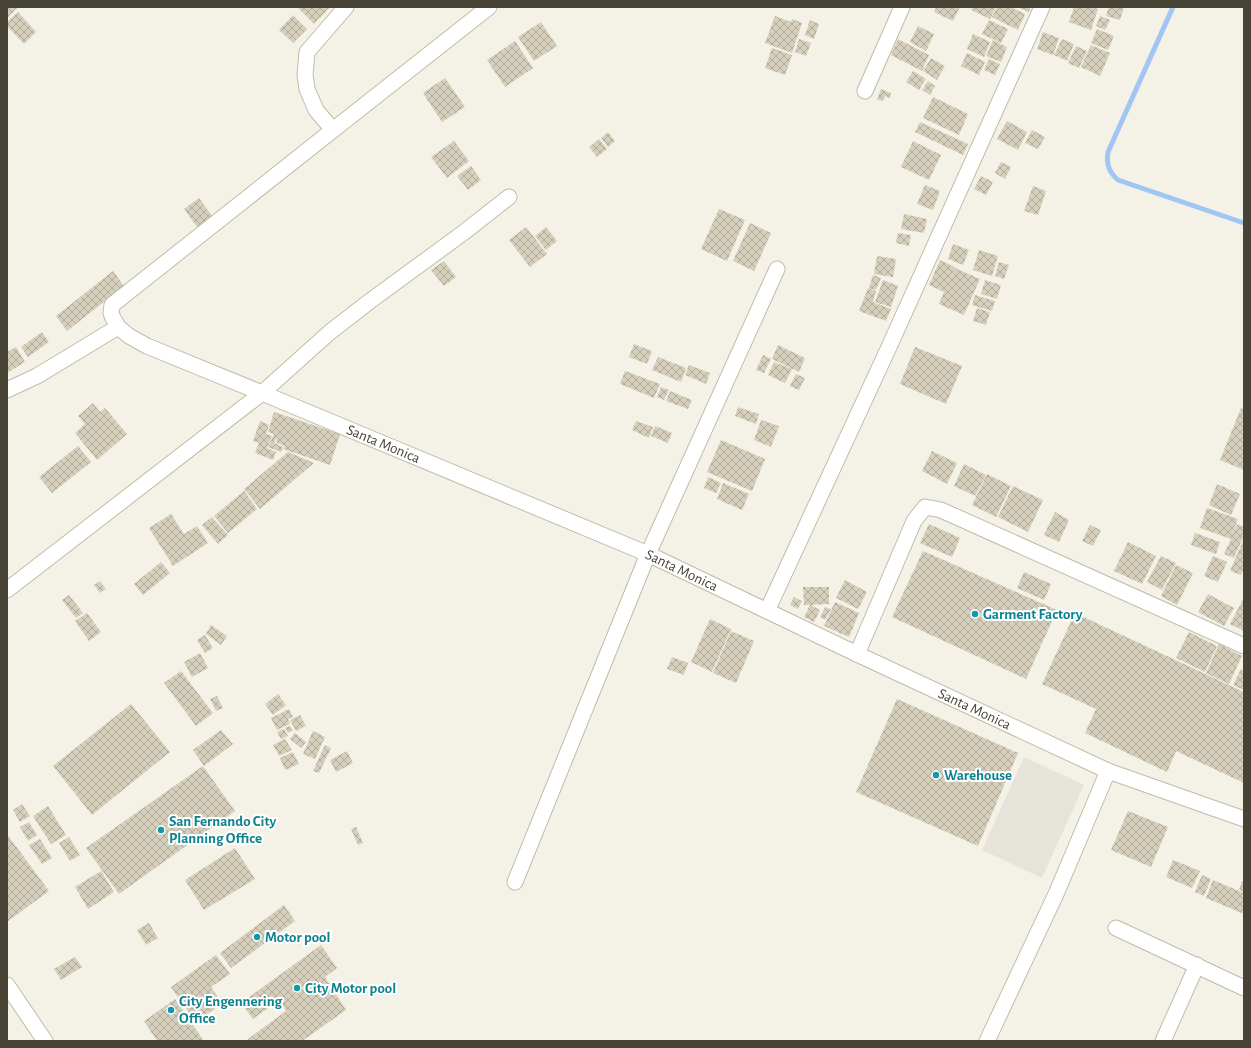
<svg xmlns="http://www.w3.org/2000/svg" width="1251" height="1048" font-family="'Alegreya Sans',sans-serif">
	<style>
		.industrial { fill: #e6e3db }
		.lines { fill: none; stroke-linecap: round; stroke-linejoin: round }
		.stream { stroke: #a1c6f3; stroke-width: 5 }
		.building { fill: url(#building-cross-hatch) }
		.minor-casing { stroke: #c0bba9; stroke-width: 17 }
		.minor { stroke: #fff; stroke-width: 15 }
		.culture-dot { fill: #0f9aa8; stroke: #fff; stroke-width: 1.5 }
		.labels { text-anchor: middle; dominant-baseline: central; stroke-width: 4; stroke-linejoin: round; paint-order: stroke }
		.street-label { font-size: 15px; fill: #474335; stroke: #fff }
		.culture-label { font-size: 15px; font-weight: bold; fill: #0d838f; stroke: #fff; text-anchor: start }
	</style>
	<defs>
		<pattern id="building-cross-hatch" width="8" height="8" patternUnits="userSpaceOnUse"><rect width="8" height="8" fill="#d6cfbc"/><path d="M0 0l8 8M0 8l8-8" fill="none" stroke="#afaa9a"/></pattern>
	</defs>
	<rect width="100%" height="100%" fill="#f4f2e7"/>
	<path class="industrial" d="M1024,757l60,28 -42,93 -60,-28z"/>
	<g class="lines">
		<path class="stream" d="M1173,7l-65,145c-2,12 1,20 10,28l126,43"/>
	</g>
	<path class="building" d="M7,7h11l-11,11z
		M297,7h33l-16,17z
		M936,7h24l-7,14 -19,-9z
		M973,7h23l-6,12 -19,-9z
		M997,7h14l14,7 -7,16 -26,-13z
		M1017,7h14l-2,5z
		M1074,7h16l8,2 -7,21 -22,-8z
		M1109,7h15l-4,13 -14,-4z
		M18,12l18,20 -12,12 -17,-18v-4z
		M293,15l14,14 -14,14 -14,-13z
		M775,16l16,6 1,-3 10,4 -10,30 -27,-10z
		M1100,16l10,4 -5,10 -9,-4z
		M810,20l9,4 -5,15 -9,-4z
		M989,20l19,9 -7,14 -19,-9z
		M541,22l16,24 -23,15 -16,-24z
		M918,26l16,8 -8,17 -16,-9z
		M1097,29l17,7 -6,14 -17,-7z
		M1043,32l16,6 -6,17 -16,-6z
		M973,34l17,8 -6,15 -17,-8z
		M799,39l12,4 -5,13 -11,-4z
		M898,39l31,16 -7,16 -31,-16z
		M1062,39l12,5 -7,17 -13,-6z
		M993,40l14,7 -6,15 -15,-6z
		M515,41l18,27 -28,19 -18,-27z
		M1091,45l19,8 -10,23 -19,-9z
		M1076,46l11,5 -8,17 -11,-5z
		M772,48l20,7 -7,20 -20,-7z
		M967,53l18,9 -6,13 -18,-9z
		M931,58l14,8 -8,14 -14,-9z
		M989,59l11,5 -5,11 -11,-5z
		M913,71l13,8 -7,11 -13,-8z
		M445,78l20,29 -23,15 -19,-29z
		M928,81l7,5 -5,9 -8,-5z
		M881,89l10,4 -1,5 -5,-2 -2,5 -6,-1z
		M933,97l35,17 -9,21 -36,-17z
		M1007,121l20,11 -9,18 -21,-11z
		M920,122l48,22 -5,11 -48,-23z
		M1032,130l13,7 -7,12 -13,-6z
		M608,132l7,9 -7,6 -7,-9z
		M599,139l8,10 -10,8 -8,-10z
		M454,141l15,20 -22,17 -16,-21z
		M913,141l28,14 -12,25 -28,-13z
		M1001,162l10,5 -6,12 -10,-6z
		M471,166l10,14 -13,10 -11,-14z
		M981,176l12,6 -7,13 -12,-6z
		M925,185l15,6 -7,19 -16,-6z
		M1033,186l13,5 -8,24 -14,-4z
		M199,198l13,18 -15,11 -13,-18z
		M719,209l26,11 -18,41 -26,-12z
		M904,214l23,5 -3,14 -23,-4z
		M750,223l21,10 -17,38 -21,-10z
		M526,227l21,27 -17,13 -21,-27z
		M546,227l11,14 -11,9 -11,-14z
		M898,233l13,2 -2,11 -13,-3z
		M953,244l16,6 -6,15 -15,-6z
		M979,250l19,6 -6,20 -19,-6z
		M877,256l19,3 -3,18 -19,-3z
		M940,260l15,7 -8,19 8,-18 25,11 -16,36 -25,-11 5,-12 -15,-7z
		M444,261l12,16 -12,9 -13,-16z
		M999,262l10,3 -5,14 -9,-3z
		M113,271l11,15 -57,45 -11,-15z
		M873,275l8,3 -5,12 -7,-2z
		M883,280l15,6 -7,21 -16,-5z
		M985,280l16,5 -4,14 -16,-5z
		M868,288l8,3 -3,11 18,7 -5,12 -27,-10z
		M975,295l20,6 -3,10 -20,-6z
		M977,308l13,4 -4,13 -13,-4z
		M42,332l7,10 -21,15 -7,-10z
		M634,344l18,7 -5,13 -18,-7z
		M778,345l27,13 -6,14 -27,-13z
		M16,347l9,15 -18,11v-21z
		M915,347l47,19 -16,38 -46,-20z
		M763,355l8,4 -7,14 -8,-3z
		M658,357l28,11 -5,14 -29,-12z
		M774,362l18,7 -7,14 -17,-8z
		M689,365l21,8 -4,11 -21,-9z
		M625,371l35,13 -6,14 -34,-14z
		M796,374l9,4 -6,12 -9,-4z
		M661,387l8,3 -5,10 -7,-3z
		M670,391l22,9 -4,9 -22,-8z
		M93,403l7,9 5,-4 22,26 -30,26 -22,-27 10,-9 -7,-8z
		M738,407l21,7 -3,10 -21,-8z
		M1241,408l3,1v61l-24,-10z
		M274,412l66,22 -10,31 -47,-16 2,-3 -9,-3 2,-7 -4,7 9,4 -2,5 -13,-5 6,-13 -6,-2z
		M761,420l18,6 -8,21 -17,-7z
		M260,421l9,4 -3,9 6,2 -5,12 9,4 -3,8 -18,-7 4,-10 -6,-2z
		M636,421l17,6 -4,11 -17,-8z
		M655,426l17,7 -4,10 -17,-7z
		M721,440l44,19 -13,32 -45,-19z
		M78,446l13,16 -39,31 -13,-16z
		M932,451l25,12 -10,21 -25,-13z
		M288,452l26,11 -54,46 -16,-20z
		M964,464l22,11 -11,21 -21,-10z
		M987,474l24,12 -15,31 -24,-12z
		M708,477l13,6 -5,10 -12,-5z
		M723,483l26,11 -7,16 -25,-11z
		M1217,484l23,10 -9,21 -22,-10z
		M1013,486l30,14 -15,32 -30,-15z
		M244,491l13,18 -29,24 -14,-17z
		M1207,508l31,11 -7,18 6,-13 7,3v8l-10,23 -10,-4 7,-15 -31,-11z
		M1055,512l14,8 -10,22 -15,-7z
		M171,514l13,20 13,-8 11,17 -35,23 -24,-38z
		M212,517l16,18 -10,9 -16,-19z
		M929,524l31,14 -8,19 -32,-14z
		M1090,525l11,5 -8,16 -11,-5z
		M1195,533l25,9 -4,12 -25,-9z
		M1244,538v30l-3,7 -11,-4z
		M1128,542l28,14 -14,28 -28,-13z
		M923,551l134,59 -31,69 -134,-62z
		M1161,556l15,7 -14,27 -15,-8z
		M1213,556l14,6 -9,20 -14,-6z
		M161,562l9,11 -27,22 -9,-11z
		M1176,565l17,8 -16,32 -16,-9z
		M1024,572l27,12 -7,16 -27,-12z
		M845,580l22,12 -9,17 -22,-11z
		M100,581l6,8 -6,4 -6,-8z
		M803,587h26v17l-18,1 9,5 -6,12 -10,-5 6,-12h-6z
		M1208,594l26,14 -10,18 -26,-14z
		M69,595l14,18 -7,5 -14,-18z
		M794,597l8,4 -4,8 -8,-4z
		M1244,597v34l-14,-7z
		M835,602l24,11 -10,24 -25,-11z
		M825,607l6,2 -6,11 -5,-3z
		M87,613l14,19 -12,9 -14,-20z
		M1075,613l169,79v91l-68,-32 -9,21 -82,-39 11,-24 -54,-25z
		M710,619l21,10 -19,43 -21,-10z
		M211,625l16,11 -6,9 -15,-11z
		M731,631l23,10 -18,42 -23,-10z
		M1189,632l28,14 -12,26 -29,-14z
		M205,635l8,13 -8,5 -8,-13z
		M1219,644l23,12 -13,28 -23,-11z
		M200,653l8,15 -16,9 -8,-15z
		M672,657l16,6 -4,12 -17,-6z
		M1241,669l3,2v19l-11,-5z
		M181,671l32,42 -17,13 -32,-43z
		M278,694l8,11 -13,10 -8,-11z
		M217,696l6,12 -7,3 -6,-12z
		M897,699l121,54 -40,93 -122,-54z
		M131,704l39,48 -78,63 -39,-49z
		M289,709l4,8 -5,2 2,5 -13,6 -6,-12z
		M300,715l6,11 -10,5 -6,-11z
		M290,726l3,4 -5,3 -3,-5z
		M284,729l4,7 -7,3 -4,-7z
		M221,730l12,14 -29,22 -11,-16z
		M313,731l12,6 -10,22 -12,-5z
		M295,733l11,9 -5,6 -11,-9z
		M285,739l7,11 -13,6 -6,-11z
		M325,745l6,3 -12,25 -6,-2z
		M347,751l6,12 -17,9 -6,-12z
		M293,752l6,12 -14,6 -5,-12z
		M203,766l32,45 -116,83 -33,-46z
		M22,804l8,12 -10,6 -7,-12z
		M48,806l18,29 -15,9 -18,-28z
		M1128,811l40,16 -17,40 -40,-17z
		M29,822l8,13 -9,6 -8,-14z
		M356,827l7,16 -5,2 -7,-16z
		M7,834l42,57 -42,31z
		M69,837l11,18 -10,6 -11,-18z
		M40,839l12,19 -10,6 -13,-19z
		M235,848l20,31 -51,31 -19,-30z
		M1173,860l27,11 -8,17 -26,-11z
		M101,871l13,21 -26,17 -13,-22z
		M1202,875l9,4 -7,17 -9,-4z
		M1213,880l31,13v21l-38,-16z
		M1242,881l2,1v10l-5,-2z
		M284,905l11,16 -64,47 -11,-15z
		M149,923l9,15 -12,7 -9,-15z
		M321,945l16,23 -12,9 21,33 -44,31h-53l-1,-2 38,-28 -7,-11 -26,19 -12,-16z
		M216,955l14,19 -19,13 7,10 -8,6 5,6 -12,8 -4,-5 -7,5 -21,-30z
		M75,957l7,10 -21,13 -7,-11z
		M175,999l29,42h-47l-13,-20z"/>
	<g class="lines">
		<defs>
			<g id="minor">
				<path id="s1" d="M489,7l-156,123 -221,175 -1,8 2,5 5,9 11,9 18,10 115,47 386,161 209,100 251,117 136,48"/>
				<path d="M865,91l37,-84"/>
				<path d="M333,130l-17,-20 -9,-21 -2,-14 2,-23 39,-45"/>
				<path d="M7,390l30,-14 81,-49"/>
				<path d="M7,590l255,-197 68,-61 40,-31 93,-68 46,-36"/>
				<path d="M767,611l122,-264 153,-340"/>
				<path d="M857,654l57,-133 11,-14 16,3 303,136"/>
				<path d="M515,882l133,-328 129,-285"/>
				<path d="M1116,928l128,60"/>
				<path d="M7,985l38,56"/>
				<path d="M987,1041l69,-147 52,-123"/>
				<path d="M1163,1041l34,-76"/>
			</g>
		</defs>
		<use href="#minor" class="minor-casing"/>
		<use href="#minor" class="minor"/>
	</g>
	<g class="culture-dot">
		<circle cx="975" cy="614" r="4"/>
		<circle cx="936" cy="775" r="4"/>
		<circle cx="161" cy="830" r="4"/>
		<circle cx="257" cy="937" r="4"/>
		<circle cx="297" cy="988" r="4"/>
		<circle cx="171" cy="1010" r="4"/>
	</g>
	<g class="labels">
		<g class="street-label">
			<text stroke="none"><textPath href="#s1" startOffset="795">Santa Monica</textPath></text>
			<text stroke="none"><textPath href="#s1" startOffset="1119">Santa Monica</textPath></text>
			<text stroke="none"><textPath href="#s1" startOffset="1443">Santa Monica</textPath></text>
		</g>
		<g class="culture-label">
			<text x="983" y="614">Garment Factory</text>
			<text x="944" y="775">Warehouse</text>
			<text x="169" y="821">San Fernando City<tspan x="169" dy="17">Planning Office</tspan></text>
			<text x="265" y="937">Motor pool</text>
			<text x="305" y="988">City Motor pool</text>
			<text x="179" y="1001">City Engennering<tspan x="179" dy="17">Office</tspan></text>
		</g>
	</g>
	<rect width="1251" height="1048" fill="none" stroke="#474335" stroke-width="16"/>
</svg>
